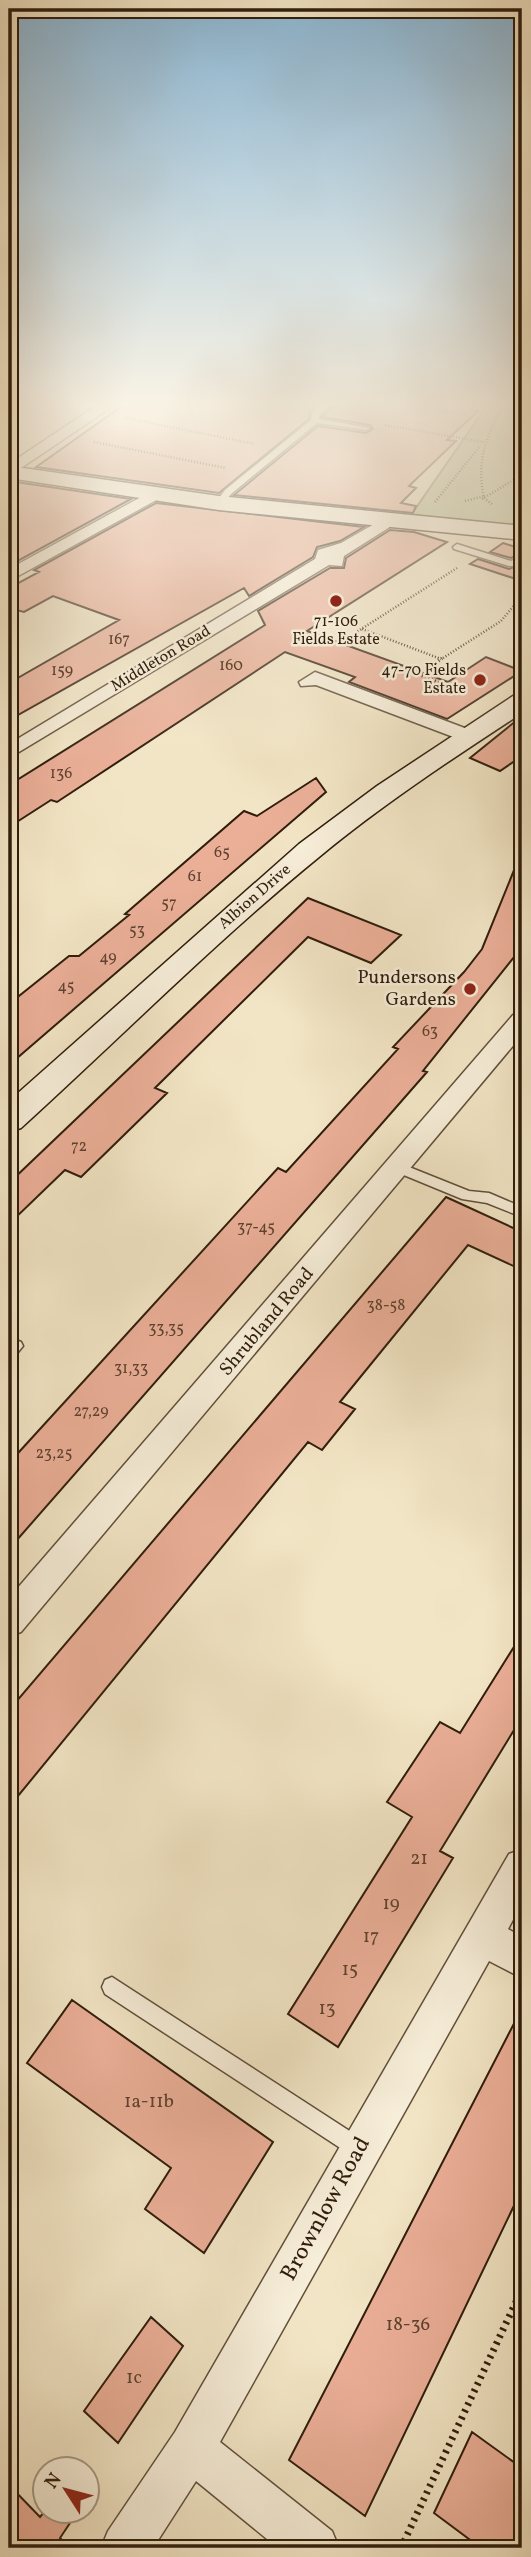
<svg xmlns="http://www.w3.org/2000/svg" width="531" height="2557" font-family="Vollkorn,serif">
	<style>
		.green { fill: #b7c597; stroke: #737152; stroke-width: 2 }
		.building { fill: #ebaf98; stroke: #2f1d0c; stroke-width: 2 }
		.lines { fill: none; stroke-linecap: round; stroke-linejoin: round }
		.lane-casing { stroke: #604f3a; stroke-width: 3 }
		.street-casing { stroke: #604f3a; stroke-width: 3 }
		.secondary-casing { stroke: #2f1d0c; stroke-width: 3 }
		.path-far2 { stroke: #2f1d0c; stroke-width: 2.5; stroke-dasharray: 1 2; stroke-linecap: butt }
		.path-far1 { stroke: #2f1d0c; stroke-width: 3.5; stroke-dasharray: 1 2.5; stroke-linecap: butt }
		.path { stroke: #2f1d0c; stroke-width: 7; stroke-dasharray: 2.5 5; stroke-linecap: butt }
		.lane { fill: #f7eed9; fill-rule: evenodd }
		.street { fill: #f7eed9; fill-rule: evenodd }
		.secondary { fill: #f7eed9; fill-rule: evenodd }
		.poi-dot { fill: #8f2418; stroke: #f7eed9; stroke-width: 2.5 }
		.labels { text-anchor: middle; dominant-baseline: central; stroke-width: 5; stroke-linejoin: round; paint-order: stroke }
		.far-poi-label { font-size: 16px; fill: #2f1d0c; stroke: #f7eed9 }
		.number-label { font-size: 16px; fill: #5e422f }
		.far-street-label { font-size: 16px; fill: #2f1d0c; stroke: #f7eed9 }
		.poi-label { font-size: 19px; fill: #2f1d0c; stroke: #f7eed9; text-anchor: end }
		.street-label { font-size: 19px; fill: #2f1d0c; stroke: #f7eed9 }
		.near-number-label { font-size: 19px; fill: #5e422f }
		.near-street-label { font-size: 23px; fill: #2f1d0c; stroke: #f7eed9 }
	</style>
	<rect width="100%" height="100%" fill="#f2e5c5"/>
	<filter id="stains"><feTurbulence type="fractalNoise" baseFrequency=".00286" numOctaves="4"/><feColorMatrix values="0 0 0 0 .2 0 0 0 0 .09 0 0 0 0 .02 0 0 0 .5 -.17"/></filter>
	<radialGradient id="worn" r=".72"><stop offset=".6" stop-color="#630" stop-opacity="0"/><stop offset="1" stop-color="#630" stop-opacity=".3"/></radialGradient>
	<path class="green" d="M488,404h34v122l-111,-11z"/>
	<path class="building" d="M125,404h193l-8,7 -1,8 -90,74 -183,-26z
		M334,404h143l-6,6 7,1 -31,29 9,1 -47,45 7,2 -15,15 15,3 -3,7 -179,-18 84,-69 48,7 7,-4 -3,-4 -48,-8z
		M16,482l115,17 -117,64 -5,-2v-74z
		M156,503l208,24 -24,14 -23,6 -4,10 -64,39 -5,-8 -235,132v-37l110,-63 -66,-24 -29,16 -15,-4v-20l30,-16 -5,-2z
		M390,530l24,2 33,10 -140,89 141,51 38,-25 36,14 -75,48 -98,-37 6,-5 -70,-25 -228,150 -6,-2 -42,27v-42l256,-160 -7,-14 72,-43h14l2,-10z
		M503,543l19,6v4l-11,5 -21,-6z
		M478,559l31,10 13,-5v17l-52,-17z
		M522,716v40l-22,15 -30,-13z
		M316,778l10,14 -317,273v-61l60,-48h10l50,-41 -4,-1 119,-103 13,5z
		M521,853l1,94 -99,124 4,1 -418,477v-86l269,-295 8,4 112,-123 -5,-2 71,-75 18,-23z
		M308,898l93,37 -30,28 -63,-26 -153,151 12,5 -86,84 -16,-7 -56,54v-41z
		M446,1197l76,35v38l-54,-25 -128,157 15,7 -33,41 -14,-8 -299,365v-97z
		M522,1634v83l-82,134 13,7 -115,189 -50,-33 124,-197 -25,-15 53,-80 20,11z
		M72,2000l201,142 -69,111 -59,-44 26,-41 -144,-105z
		M522,2008v181l-157,327 -76,-56z
		M151,2317l32,29 -65,97 -34,-32z
		M472,2432l50,36v80h-41l-47,-35z
		M9,2485l31,32 5,-6h33l-18,27 10,10h-61z"/>
	<g class="lines">
		<defs>
			<path id="lane" d="M322,404h9l-11,10 -1,5 51,9 -4,2 -49,-7 -86,71 -9,11h-6l-1,-2 10,-13 86,-70 1,-7z
				M457,544l54,17 11,-5v5l-7,5h-6l-55,-17 -1,-2z
				M399,1163l70,28 20,2 33,14v10l-35,-14 -25,-4 -68,-28 -2,-3 2,-3z
				M16,1340l5,2 2,4 -9,11 -5,1v-14z
				M112,1977l253,164 3,7 -3,7 -7,3 -7,-3 -246,-161 -3,-7 3,-7z"/>
			<path id="street" d="M99,404h17l-107,72v-12z
				M154,490l6,2v6l-151,83v-12z
				M390,515l6,2v6l-52,33 -2,10 -13,-1 -320,193v-14l306,-185 3,-9 23,-7z
				M315,672l163,61 3,4 -3,4h-14l-148,-56 -15,1 -2,-4z
				M522,1013v22l-501,597 -12,4v-38l504,-583z
				M522,1849v54l-14,26 14,8v41l-33,-17 -269,481 112,89 7,17h-61l-82,-67 -43,67h-52l7,-17 67,-99 334,-578z"/>
			<path id="secondary" d="M9,466l210,30 303,30v14l-303,-30 -210,-32z
				M522,694v19c-69,45 -139,91 -203,144 -104,85 -199,181 -298,271l-12,4v-31l290,-257 78,-58 136,-90z"/>
		</defs>
		<use href="#lane" class="lane-casing"/>
		<use href="#street" class="street-casing"/>
		<use href="#secondary" class="secondary-casing"/>
		<path class="path-far2" d="M271,404l27,5
			M405,404l60,11
			M126,418l129,26
			M385,425l99,17
			M94,442l132,26
			M482,499l40,-24
			M465,501l19,-5
			M435,502l45,-56
			M492,504l-8,-6c-8,-38 2,-61 20,-94
			M362,629l79,30
			M355,633l102,-65
			M443,658l58,-37 21,-25"/>
		<path class="path-far1" d="M442,658l-21,17 28,12"/>
		<path class="path" d="M401,2548l121,-259"/>
		<use href="#lane" class="lane"/>
		<use href="#street" class="street"/>
		<use href="#secondary" class="secondary"/>
	</g>
	<linearGradient id="sky" x2="0" y2="1"><stop stop-color="#8bb8d7"/><stop offset="0.53" stop-color="#f9f3e5"/><stop offset="1" stop-color="#f9f3e5" stop-opacity="0"/></linearGradient>
	<rect width="531" height="762" fill="url(#sky)"/>
	<g class="poi-dot">
		<circle cx="336" cy="601" r="7"/>
		<circle cx="480" cy="680" r="7"/>
		<circle cx="470" cy="989" r="7"/>
	</g>
	<g class="labels">
		<g class="far-poi-label">
			<text x="336" y="622">71-106<tspan x="336" dy="18">Fields Estate</tspan></text>
			<text x="466" y="671" text-anchor="end">47-70 Fields<tspan x="466" dy="18">Estate</tspan></text>
		</g>
		<g class="number-label">
			<text x="119" y="640">167</text>
			<text x="231" y="666">160</text>
			<text x="62" y="671">159</text>
			<text x="61" y="774">136</text>
			<text x="222" y="853">65</text>
			<text x="195" y="877">61</text>
			<text x="169" y="904">57</text>
			<text x="137" y="931">53</text>
			<text x="108" y="958">49</text>
			<text x="66" y="987">45</text>
			<text x="430" y="1032">63</text>
			<text x="79" y="1147">72</text>
			<text x="256" y="1228">37-45</text>
			<text x="386" y="1306">38-58</text>
			<text x="166" y="1329">33,35</text>
			<text x="131" y="1369">31,33</text>
			<text x="91" y="1412">27,29</text>
			<text x="54" y="1454">23,25</text>
		</g>
		<g class="far-street-label">
			<text transform="translate(161 659) rotate(-31)">Middleton Road</text>
			<text transform="translate(255 897) rotate(-41)">Albion Drive</text>
		</g>
		<g class="poi-label">
			<text x="456" y="978">Pundersons<tspan x="456" dy="22">Gardens</tspan></text>
		</g>
		<g class="street-label">
			<text transform="translate(267 1322) rotate(-50)">Shrubland Road</text>
		</g>
		<g class="near-number-label">
			<text x="419" y="1859">21</text>
			<text x="391" y="1904">19</text>
			<text x="371" y="1937">17</text>
			<text x="350" y="1970">15</text>
			<text x="327" y="2009">13</text>
			<text x="149" y="2102">1a-11b</text>
			<text x="408" y="2325">18-36</text>
			<text x="134" y="2378">1c</text>
		</g>
		<g class="near-street-label">
			<text transform="translate(326 2209) rotate(-61)">Brownlow Road</text>
		</g>
	</g>
	<rect width="531" height="2557" fill="none" stroke="#f2e5c5" stroke-width="35"/>
	<rect x="10" y="10" width="510" height="2536" fill="none" stroke="#2f1d0c" stroke-width="3.5"/>
	<rect x="18" y="18" width="496" height="2522" fill="none" stroke="#2f1d0c" stroke-width="2"/>
	<g transform="translate(66 2490) rotate(306)"><circle r="33" fill="#f7eed9" stroke="#a79a87" stroke-width="2"/>
	<path d="M0-5L12 26L0 18L-12 26Z" fill="#8f2418"/>
	<text y="-10" font-size="19" font-weight="bold" text-anchor="middle" fill="#2f1d0c">N</text>
	</g>
	<rect width="100%" height="100%" filter="url(#stains)"/>
	<rect width="100%" height="100%" fill="url(#worn)"/>
</svg>
